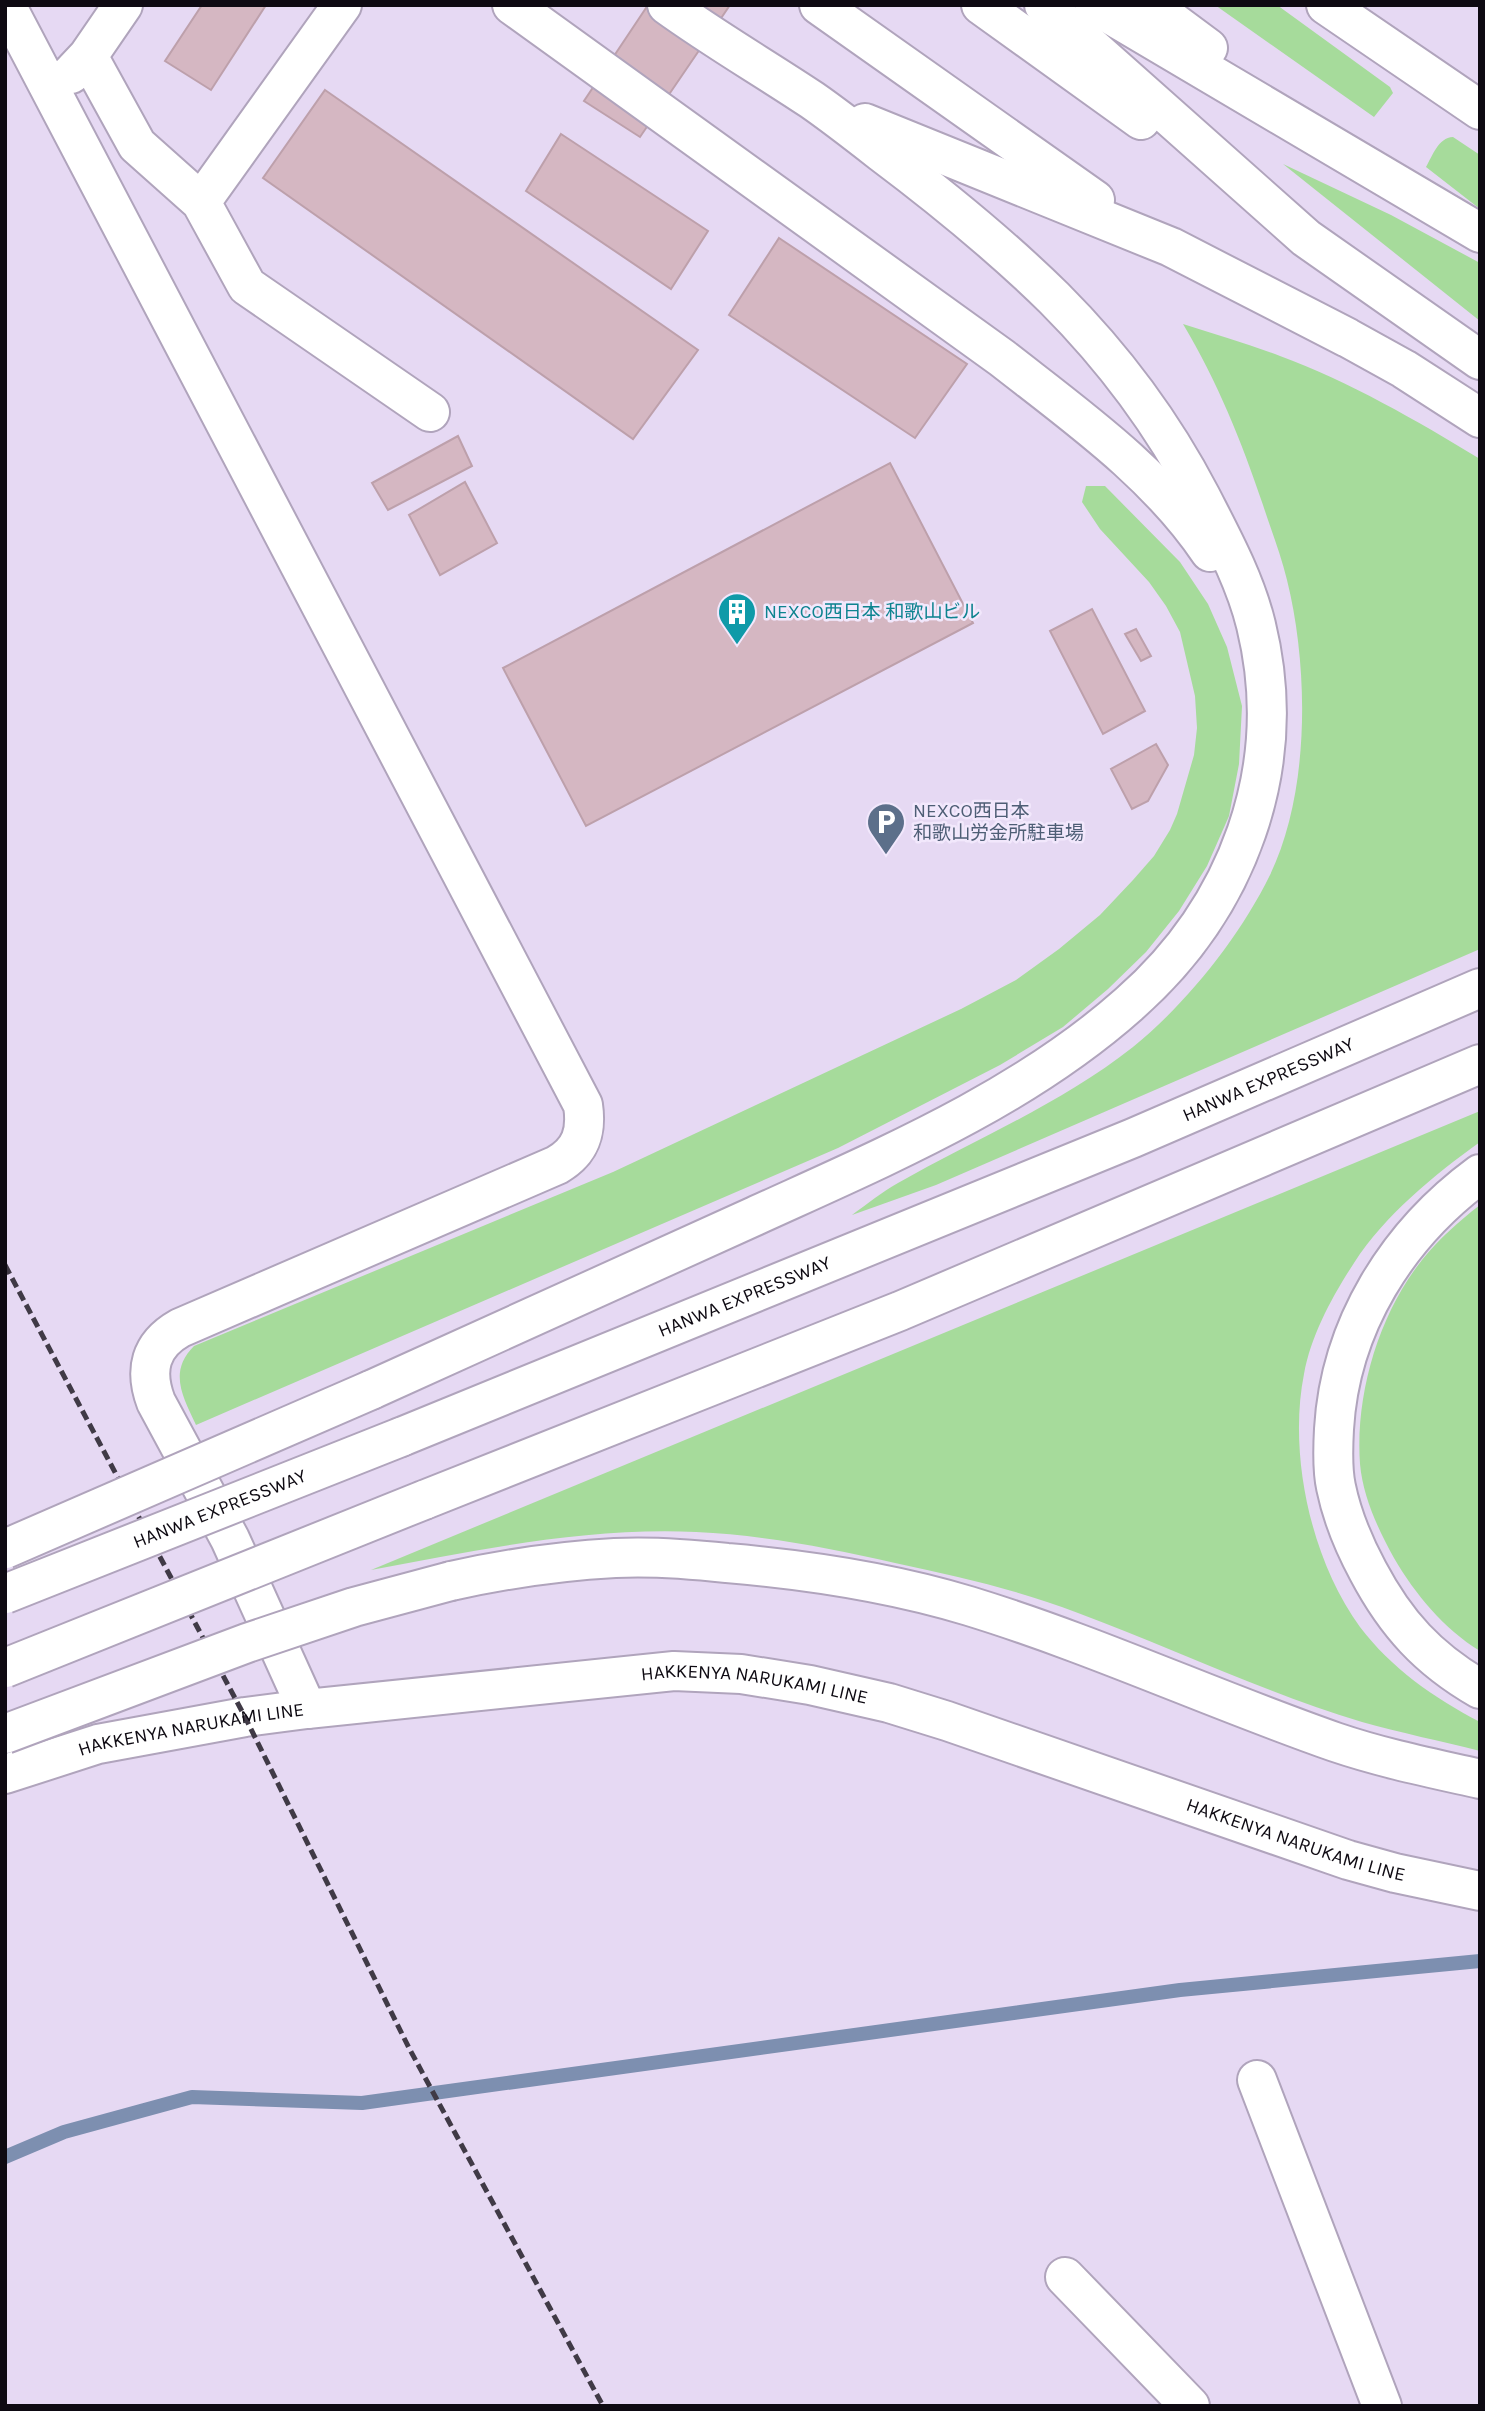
<svg xmlns="http://www.w3.org/2000/svg" width="1485" height="2411" font-family="Karla,'Noto Sans JP',sans-serif">
	<style>
		.green { fill: #a6db9b }
		.lines { fill: none; stroke-linecap: round; stroke-linejoin: round }
		.stream { stroke: #7d8fb0; stroke-width: 14 }
		.building { fill: #d5b7c2; stroke: #bda0ab; stroke-width: 2 }
		.minor-casing { stroke: #b0a4bc; stroke-width: 42 }
		.major-casing { stroke: #b0a4bc; stroke-width: 42 }
		.highway-casing { stroke: #b0a4bc; stroke-width: 42 }
		.minor { stroke: #fff; stroke-width: 38 }
		.major { stroke: #fff; stroke-width: 38 }
		.highway { stroke: #fff; stroke-width: 38 }
		.rail { stroke: #403a46; stroke-width: 5; stroke-dasharray: 10 5; stroke-linecap: butt }
		.highway-bridge-casing { stroke: #b0a4bc; stroke-width: 42; stroke-linecap: butt }
		.highway-bridge { stroke: #fff; stroke-width: 38 }
		.labels { text-anchor: middle; dominant-baseline: central; stroke-width: 5; stroke-linejoin: round; paint-order: stroke }
		.culture-label { font-size: 19px; fill: #0d838f; stroke: #f2e8fc; text-anchor: start }
		.service-label { font-size: 19px; fill: #4e5e75; stroke: #f2e8fc; text-anchor: start }
		.street-label { font-size: 19px; fill: #0e0a12; stroke: #f2e8fc }
	</style>
	<rect width="100%" height="100%" fill="#e6d9f3"/>
	<path class="green" d="M1215,5h62l113,82 3,6 -19,24z
		M1453,137l27,18v54l-54,-42c7,-12 12,-29 27,-30z
		M1283,164l108,51 89,48v58z
		M1183,324c32,10 65,20 97,32 70,26 136,64 200,103v490l-544,236 -84,30c15,-11 30,-23 46,-32 79,-45 163,-79 235,-136 54,-44 106,-109 137,-172 40,-83 39,-206 17,-295 -6,-25 -16,-50 -24,-75 -22,-65 -45,-122 -80,-181z
		M1086,486h19l75,76 28,42 19,43 15,59 -3,58 -10,52 -22,50 -28,45 -33,41 -38,37 -45,38 -63,38 -162,83 -642,277c-13,-28 -28,-53 -2,-79l419,-174 348,-163 55,-29 43,-31 41,-34 33,-35 21,-24 16,-26 7,-16 17,-59 3,-27 -2,-32 -15,-64 -14,-26 -17,-24 -49,-53 -18,-27z
		M1480,1111v31c-46,33 -95,73 -126,121 -21,32 -43,72 -50,111 -16,80 7,186 56,253 31,41 74,71 120,95v29c-39,-10 -79,-18 -118,-29 -96,-29 -190,-74 -284,-109 -60,-23 -121,-37 -183,-50 -65,-15 -132,-28 -199,-31 -110,-5 -218,18 -325,38z
		M1480,1205v446c-36,-22 -65,-57 -86,-93 -16,-29 -31,-61 -34,-94 -5,-70 19,-150 62,-204 17,-21 37,-39 58,-55z"/>
	<g class="lines">
		<path class="stream" d="M5,2157l59,-25 128,-35 170,6 818,-113 300,-29"/>
	</g>
	<path class="building" d="M202,5h64l-55,85 -46,-29z
		M648,5h82l-90,132 -56,-36z
		M325,90l373,260 -65,89 -370,-261z
		M561,134l147,97 -37,58 -145,-98z
		M779,238l188,126 -52,74 -186,-123z
		M458,436l14,30 -84,44 -16,-27z
		M890,463l83,160 -387,203 -83,-158z
		M465,482l32,61 -57,32 -31,-60z
		M1092,609l53,102 -42,23 -53,-103z
		M1136,629l15,27 -10,5 -16,-27z
		M1156,744l12,21 -20,36 -16,8 -21,-40z"/>
	<g class="lines">
		<defs>
			<path id="minor" d="M6,5l577,1100c4,27 -2,46 -26,60l-377,163c-30,17 -36,42 -24,74l74,137 77,170
				M1326,5l154,105
				M88,56l49,89 64,57 46,84 183,126
				M71,74l17,-18 35,-51
				M201,202l141,-197
				M1257,2080l125,326
				M1065,2277l125,129"/>
			<g id="major">
				<path id="s1" d="M5,1774l93,-30 147,-27 62,-8 367,-38 67,3 69,11 79,18 58,18 401,139 47,13 85,18"/>
			</g>
			<g id="highway">
				<path d="M512,5l490,353c74,58 155,115 208,194"/>
				<path d="M819,5l276,195"/>
				<path d="M981,5l160,115"/>
				<path d="M1044,5l262,233 174,122"/>
				<path d="M1094,5l386,228"/>
				<path d="M1150,5l58,43"/>
				<path d="M865,123l306,124 177,91 56,31 76,49"/>
				<path d="M1480,1174c-83,61 -140,152 -146,255 -1,18 -2,40 2,58 6,29 18,58 32,84 28,53 60,88 112,118"/>
				<path d="M371,1390c128,-58 256,-116 384,-174 129,-59 266,-116 374,-212 109,-96 162,-236 127,-379 -11,-45 -34,-87 -55,-128 -38,-73 -89,-141 -147,-199 -54,-53 -113,-101 -173,-146 -23,-18 -46,-36 -69,-52 -48,-32 -98,-61 -145,-95"/>
				<path id="s2" d="M401,1437l732,-299 347,-150"/>
				<path d="M424,1500l476,-189 580,-247"/>
				<path d="M451,1581c54,-12 108,-20 164,-23 37,-2 75,1 112,5 82,7 163,19 242,43 124,38 243,93 366,136 47,16 96,26 145,37"/>
			</g>
		</defs>
		<use href="#minor" class="minor-casing"/>
		<use href="#major" class="major-casing"/>
		<use href="#highway" class="highway-casing"/>
		<use href="#minor" class="minor"/>
		<use href="#major" class="major"/>
		<use href="#highway" class="highway"/>
		<path class="rail" d="M5,1265l240,452 164,331 194,358"/>
		<defs>
			<g id="highway-bridge">
				<path d="M5,1549l366,-159"/>
				<path id="s3" d="M5,1594l396,-157"/>
				<path d="M5,1668l419,-168"/>
				<path d="M5,1734l242,-91 107,-36 97,-26"/>
			</g>
		</defs>
		<use href="#highway-bridge" class="highway-bridge-casing"/>
		<use href="#highway-bridge" class="highway-bridge"/>
	</g>
	<defs>
		<symbol id="building-pin" viewBox="-11 -11 22 30"><path d="M0 17L-7.5 6A9.5 9.5 0 1 1 7.5 6Z" fill="#0f9aa8" stroke="#f2e8fc"/><path d="M-4-6H4V6H1V3H-1V6H-4ZM-2.5-4.3h1.7v1.8h-1.7ZM.8-4.3h1.7v1.8H.8ZM-2.5-1h1.7V.8h-1.7ZM.8-1h1.7V.8H.8Z" fill="#fff"/></symbol>
		<symbol id="parking-pin" viewBox="-11 -11 22 30"><path d="M0 17L-7.5 6A9.5 9.5 0 1 1 7.5 6Z" fill="#5c6f8a" stroke="#f2e8fc"/><path d="M-3.5-5.5H1a3.5 3.5 0 0 1 0 7H-1V5.5H-3.5ZM-1-3.4V-.6H.8a1.4 1.4 0 0 0 0-2.8Z" fill="#fff"/></symbol>
	</defs>
	<g fill-rule="evenodd">
		<use href="#building-pin" x="715" y="590" width="44" height="60"/>
		<use href="#parking-pin" x="864" y="800" width="44" height="60"/>
	</g>
	<g class="labels">
		<g class="culture-label">
			<text x="764" y="612">NEXCO西日本 和歌山ビル</text>
		</g>
		<g class="service-label">
			<text x="913" y="811">NEXCO西日本<tspan x="913" dy="22">和歌山労金所駐車場</tspan></text>
		</g>
		<g class="street-label">
			<text stroke="none"><textPath href="#s2" startOffset="938">HANWA EXPRESSWAY</textPath></text>
			<text stroke="none"><textPath href="#s2" startOffset="371">HANWA EXPRESSWAY</textPath></text>
			<text stroke="none"><textPath href="#s3" startOffset="231">HANWA EXPRESSWAY</textPath></text>
			<text stroke="none"><textPath href="#s1" startOffset="760">HAKKENYA NARUKAMI LINE</textPath></text>
			<text stroke="none"><textPath href="#s1" startOffset="192">HAKKENYA NARUKAMI LINE</textPath></text>
			<text stroke="none"><textPath href="#s1" startOffset="1326">HAKKENYA NARUKAMI LINE</textPath></text>
		</g>
	</g>
	<rect width="1485" height="2411" fill="none" stroke="#0e0a12" stroke-width="14"/>
</svg>
